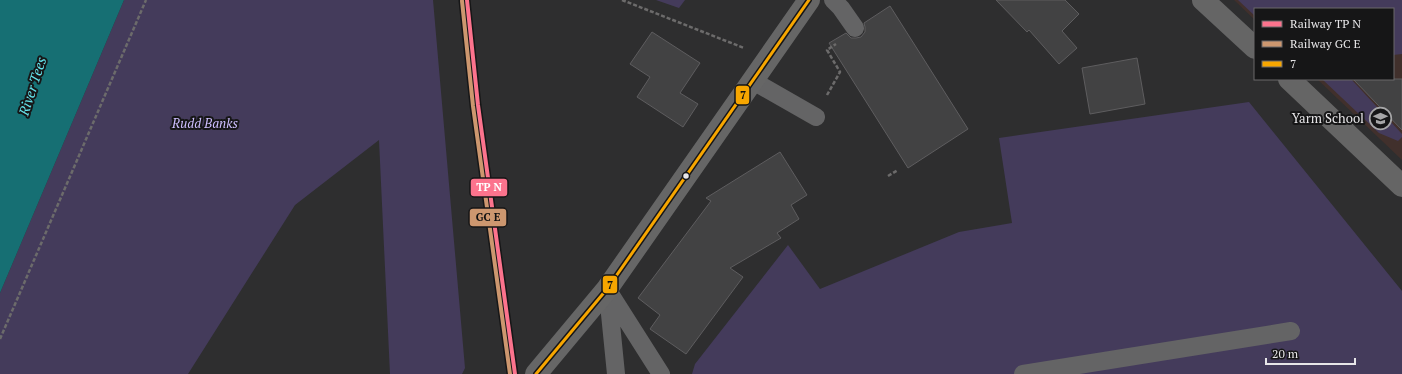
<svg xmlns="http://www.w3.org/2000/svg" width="1402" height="374" font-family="'PT Serif',serif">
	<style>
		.education { fill: #41302c }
		.green { fill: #443b5b }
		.water { fill: #166f73 }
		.building { fill: #424243; stroke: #5e5d5f }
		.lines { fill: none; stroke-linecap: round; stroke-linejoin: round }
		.path { stroke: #6c6b6b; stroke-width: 2.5; stroke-dasharray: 4 2; stroke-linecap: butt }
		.lane { stroke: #646465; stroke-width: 18 }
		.secondary { stroke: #666; stroke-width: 22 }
		.primary { stroke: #656565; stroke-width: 22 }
		.bus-1-casing { stroke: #161617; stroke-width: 6 }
		.bus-1 { stroke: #f7a600; stroke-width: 3 }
		.rail-1-casing { stroke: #161617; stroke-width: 7 }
		.rail-2-casing { stroke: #161617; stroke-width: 7 }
		.rail-1 { stroke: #fc738d; stroke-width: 4 }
		.rail-2 { stroke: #cd976f; stroke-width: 4 }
		.bus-dot { fill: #e7e6e8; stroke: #161617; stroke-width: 1.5 }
		.labels { text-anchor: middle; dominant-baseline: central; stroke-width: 4; stroke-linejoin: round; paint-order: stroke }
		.poi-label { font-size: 13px; fill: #e7e6e8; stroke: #161617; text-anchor: end }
		.park-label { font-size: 13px; font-style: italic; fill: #cebefe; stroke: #161617 }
		.water-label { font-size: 14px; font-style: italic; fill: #64e3eb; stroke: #161617 }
		.line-badge { stroke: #161617; stroke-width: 1.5 }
		.badge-label { font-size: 11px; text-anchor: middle; font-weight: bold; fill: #fff }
		.pale-badge-label { font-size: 11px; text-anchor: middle; font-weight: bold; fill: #111 }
	</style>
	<rect width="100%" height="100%" fill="#2e2e2f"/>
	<path class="education" d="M1234,0h168v160l-85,-81h76v-70h-138v11z"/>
	<path class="green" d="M124,0h309l32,368 -3,6h-72l-11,-234 -84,65 -107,169h-188v-81z
		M656,0h29l-6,8z
		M1238,0h164v54l-9,1v-46h-138v7z
		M1322,79h29l51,55v3l-4,4 -19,-8z
		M1249,102l153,189v83h-710l3,-10 93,-119 32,44 139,-57 53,-9 -13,-85z"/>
	<path class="water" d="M0,0h124l-124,293z"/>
	<path class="building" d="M996,0h69l14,14 -17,17 15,17 -18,16 -30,-34 -2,2z
		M890,6l78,123 -60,39 -79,-125 17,-10 5,5h5l5,-1 4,-5v-5l-1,-4z
		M652,32l48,31 -20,30 18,11 -15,23 -46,-30 13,-20 -20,-13z
		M1137,58l8,46 -55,10 -8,-46z
		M1353,79h49v51z
		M780,152l27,43 -16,10 8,14 -22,14 4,5 -51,30 13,9 -57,77 -36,-25 10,-14 -22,-17 73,-97 -5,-3z"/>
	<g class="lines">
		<path class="path" d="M622,0l122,48
			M827,95l13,-23 -13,-22 9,-6
			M888,176l10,-6
			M0,339l146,-339"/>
		<path class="lane" d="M833,0l8,8 14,20
			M753,81l63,36
			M607,289l54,85
			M608,294l8,80
			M1023,374l268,-43"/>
		<path class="secondary" d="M536,374l71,-85 202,-289"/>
		<path class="primary" d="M1203,0l52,48
			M1289,79l113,107"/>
		<defs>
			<path id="bus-1" d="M536,374l71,-85 202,-289"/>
		</defs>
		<use href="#bus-1" class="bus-1-casing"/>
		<use href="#bus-1" class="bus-1"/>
		<defs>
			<path id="rail-1" d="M467,0l11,105 37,269"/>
			<path id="rail-2" d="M462,1l11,105 37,268"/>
		</defs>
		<use href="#rail-1" class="rail-1-casing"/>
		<use href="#rail-2" class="rail-2-casing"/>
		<use href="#rail-1" class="rail-1"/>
		<use href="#rail-2" class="rail-2"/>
	</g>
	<defs>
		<symbol id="school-ring" viewBox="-11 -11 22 22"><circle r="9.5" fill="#161617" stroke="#a6a6a7" stroke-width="1.5"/><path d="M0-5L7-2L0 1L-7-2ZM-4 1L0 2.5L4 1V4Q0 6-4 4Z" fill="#a6a6a7"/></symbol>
	</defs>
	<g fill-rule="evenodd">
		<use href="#school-ring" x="1368" y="106" width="25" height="25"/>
	</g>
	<circle class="bus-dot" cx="686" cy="176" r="3.5"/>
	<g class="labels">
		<g class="poi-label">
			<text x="1364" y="118">Yarm School</text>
		</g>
		<g class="park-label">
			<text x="205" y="123">Rudd Banks</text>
		</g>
		<g class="water-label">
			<text transform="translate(32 86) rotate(-72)">River Tees</text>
		</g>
	</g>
	<g class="line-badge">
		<rect x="735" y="85" width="15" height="20" rx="4" fill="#f7a600"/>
		<rect x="470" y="178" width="38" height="19" rx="4" fill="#fc738d"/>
		<rect x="469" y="208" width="38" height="19" rx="4" fill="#cd976f"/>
		<rect x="602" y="275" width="16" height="19" rx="4" fill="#f7a600"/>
	</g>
	<g class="badge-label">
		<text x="489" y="191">TP N</text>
	</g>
	<g class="pale-badge-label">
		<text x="743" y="99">7</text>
		<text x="488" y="221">GC E</text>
		<text x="610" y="289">7</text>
	</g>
	<rect x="1254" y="8" width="140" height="72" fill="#161617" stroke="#6a696b"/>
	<rect x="1262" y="21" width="20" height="6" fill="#fc738d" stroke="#6a696b"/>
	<text x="1290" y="28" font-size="12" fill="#e7e6e8">Railway TP N</text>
	<rect x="1262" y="41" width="20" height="6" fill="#cd976f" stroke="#6a696b"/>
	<text x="1290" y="48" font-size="12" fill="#e7e6e8">Railway GC E</text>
	<rect x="1262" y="61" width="20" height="6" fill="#f7a600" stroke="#6a696b"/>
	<text x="1290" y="68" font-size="12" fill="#e7e6e8">7</text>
	<path d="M1266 358v6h89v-6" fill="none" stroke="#e7e6e8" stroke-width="2"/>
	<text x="1272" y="358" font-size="12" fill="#e7e6e8" stroke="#161617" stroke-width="3" paint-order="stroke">20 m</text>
</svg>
